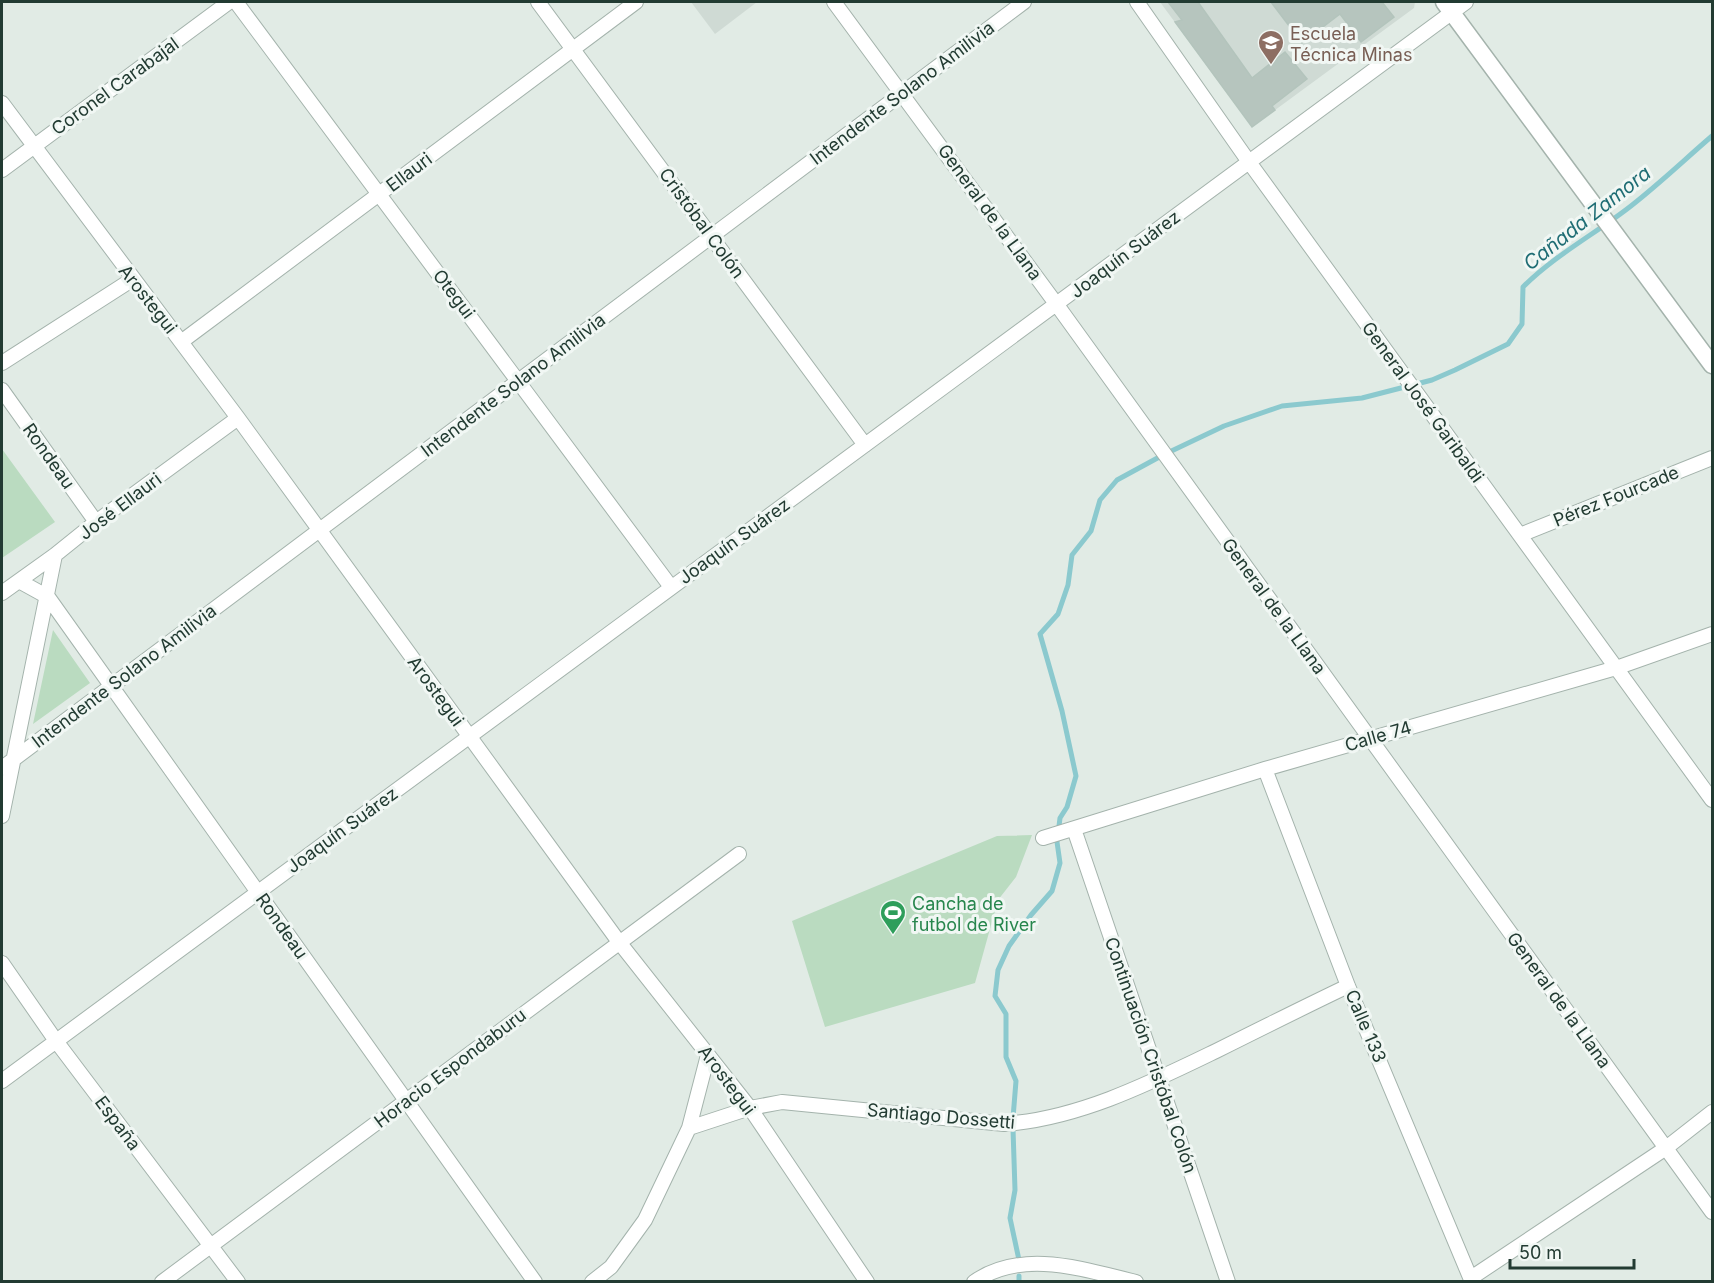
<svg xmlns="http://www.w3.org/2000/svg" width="1714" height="1283" font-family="Inter,sans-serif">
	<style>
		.built { fill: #cfdad4 }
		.green { fill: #badbc0 }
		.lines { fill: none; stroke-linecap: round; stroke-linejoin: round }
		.stream { stroke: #8bc9ce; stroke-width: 5 }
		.building { fill: #b6c5be; stroke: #b3c4bc; stroke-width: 1.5 }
		.minor-casing { stroke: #a4b3ac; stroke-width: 16 }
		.tertiary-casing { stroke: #a4b3ac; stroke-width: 19 }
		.minor { stroke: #fff; stroke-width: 14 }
		.tertiary { stroke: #fff; stroke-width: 16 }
		.labels { text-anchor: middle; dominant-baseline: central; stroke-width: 6; stroke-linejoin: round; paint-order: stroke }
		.education-label { font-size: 18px; fill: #785e54; stroke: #f1f7f4; text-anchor: start }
		.street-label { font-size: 18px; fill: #223b32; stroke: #f1f7f4 }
		.leisure-label { font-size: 18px; fill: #27864d; stroke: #f1f7f4; text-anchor: start }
		.water-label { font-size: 20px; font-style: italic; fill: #1f6d74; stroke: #f1f7f4 }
	</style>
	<rect width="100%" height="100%" fill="#e1ebe5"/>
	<path class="built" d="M691,2h66l-42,32z
		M1160,2h255l-1,6 -162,119z"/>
	<path class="green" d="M2,449l53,73 -53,36z
		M53,630l37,53 -57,41z
		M1032,835l-16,42 -18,23 -23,83 -150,44 -33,-106 205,-85z"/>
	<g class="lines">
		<path class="stream" d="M1013,1118l3,-37 -10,-24v-43l-11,-18 3,-26 11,-24 22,-31 21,-24 8,-28 -3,-21 3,-24 7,-11 9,-31 -14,-65 -22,-77 18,-20 10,-29 4,-30 19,-24 9,-31 17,-20 46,-25 61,-29 58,-20 80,-8 70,-18 23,-10 53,-26 14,-20 1,-37c31,-31 70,-52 104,-78 30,-23 57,-49 85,-73
			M1013,1129l2,61 -5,28 9,42
			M1019,1282v-6"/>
	</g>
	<path class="building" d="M1168,2h30l54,76 33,-26 22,27 -35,27 3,4 -23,17 -77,-105 7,-2z
		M1271,2h111l12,15 -33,25 -21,-28 -38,29z"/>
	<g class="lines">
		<defs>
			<path id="minor" d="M236,2l435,585
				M538,2l327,443
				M834,2l223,303 655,907
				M1137,2l112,160 463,638
				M2,103l236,315 381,524 131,166 117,174
				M2,170l227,-168
				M181,342l455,-340
				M2,363l131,-84
				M2,390l94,132
				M1520,535l192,-77
				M19,581l29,16 487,685
				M2,593l53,-38 41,-33 142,-104
				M2,768l1022,-766
				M1265,769l83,217 124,296
				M2,816l53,-261
				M1074,829l154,453
				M1043,838l222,-69 351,-101 96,-34
				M2,963l54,78 182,241
				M2,1081l1464,-1079
				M689,1128l19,-73
				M1471,1278l195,-130 46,-36
				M162,1282l577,-428
				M592,1282l19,-15 34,-47 44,-92 61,-20 32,-6 222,22c74,-5 146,-41 212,-73 44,-22 88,-44 132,-65
				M974,1282c49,-34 111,-12 162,0"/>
			<path id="tertiary" d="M1444,2l268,363"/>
		</defs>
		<use href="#minor" class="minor-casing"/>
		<use href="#tertiary" class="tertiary-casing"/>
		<use href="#minor" class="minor"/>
		<use href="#tertiary" class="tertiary"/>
	</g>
	<defs>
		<symbol id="school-pin" viewBox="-11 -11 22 30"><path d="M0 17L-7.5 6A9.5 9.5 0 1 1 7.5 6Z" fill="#8d6e63" stroke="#f1f7f4"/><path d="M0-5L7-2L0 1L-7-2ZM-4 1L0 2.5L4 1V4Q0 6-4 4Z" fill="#fff"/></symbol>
		<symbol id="stadium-pin" viewBox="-11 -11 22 30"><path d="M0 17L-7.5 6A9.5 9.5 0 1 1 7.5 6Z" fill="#2e9e5b" stroke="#f1f7f4"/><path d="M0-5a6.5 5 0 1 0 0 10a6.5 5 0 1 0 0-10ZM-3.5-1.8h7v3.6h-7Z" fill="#fff"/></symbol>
	</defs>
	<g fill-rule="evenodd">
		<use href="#school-pin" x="1256" y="28" width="30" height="40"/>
		<use href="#stadium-pin" x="878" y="898" width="30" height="40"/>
	</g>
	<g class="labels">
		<g class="education-label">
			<text x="1290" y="33">Escuela<tspan x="1290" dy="21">Técnica Minas</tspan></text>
		</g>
		<g class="street-label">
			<text transform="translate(115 86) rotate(-36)">Coronel Carabajal</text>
			<text transform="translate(902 93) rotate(-37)">Intendente Solano Amilivia</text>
			<text transform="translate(409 172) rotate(-37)">Ellauri</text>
			<text transform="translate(990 212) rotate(54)">General de la Llana</text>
			<text transform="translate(702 223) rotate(54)">Cristóbal Colón</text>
			<text transform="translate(1125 254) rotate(-37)">Joaquín Suárez</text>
			<text transform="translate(454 294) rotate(53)">Otegui</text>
			<text transform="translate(148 299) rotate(52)">Arostegui</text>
			<text transform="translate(513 385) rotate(-37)">Intendente Solano Amilivia</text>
			<text transform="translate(1423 402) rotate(54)">General José Garibaldi</text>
			<text transform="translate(49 456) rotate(55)">Rondeau</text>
			<text transform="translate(1616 496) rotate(-22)">Pérez Fourcade</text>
			<text transform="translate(120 506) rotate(-37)">José Ellauri</text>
			<text transform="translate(734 541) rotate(-36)">Joaquín Suárez</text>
			<text transform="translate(1274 606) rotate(54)">General de la Llana</text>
			<text transform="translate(124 676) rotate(-37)">Intendente Solano Amilivia</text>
			<text transform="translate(436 691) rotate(54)">Arostegui</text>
			<text transform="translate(1378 736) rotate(-16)">Calle 74</text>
			<text transform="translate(342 830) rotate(-36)">Joaquín Suárez</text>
			<text transform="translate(282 926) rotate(55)">Rondeau</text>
			<text transform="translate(1559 1000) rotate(54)">General de la Llana</text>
			<text transform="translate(1366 1026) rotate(67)">Calle 133</text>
			<text transform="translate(1151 1055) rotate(71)">Continuación Cristóbal Colón</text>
			<text transform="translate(450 1068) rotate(-37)">Horacio Espondaburu</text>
			<text transform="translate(727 1080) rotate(53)">Arostegui</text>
			<text transform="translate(941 1116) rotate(5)">Santiago Dossetti</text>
			<text transform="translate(118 1123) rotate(53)">España</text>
		</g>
		<g class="leisure-label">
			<text x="912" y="903">Cancha de<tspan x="912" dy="21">futbol de River</tspan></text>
		</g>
		<g class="water-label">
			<text transform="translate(1587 218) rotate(-38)">Cañada Zamora</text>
		</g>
	</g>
	<rect width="1714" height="1283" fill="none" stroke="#223b32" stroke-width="6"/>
	<path d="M1510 1259v9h124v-9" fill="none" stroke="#223b32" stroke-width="3"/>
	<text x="1519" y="1259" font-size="18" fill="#223b32" stroke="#f1f7f4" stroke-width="4.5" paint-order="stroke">50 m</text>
</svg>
